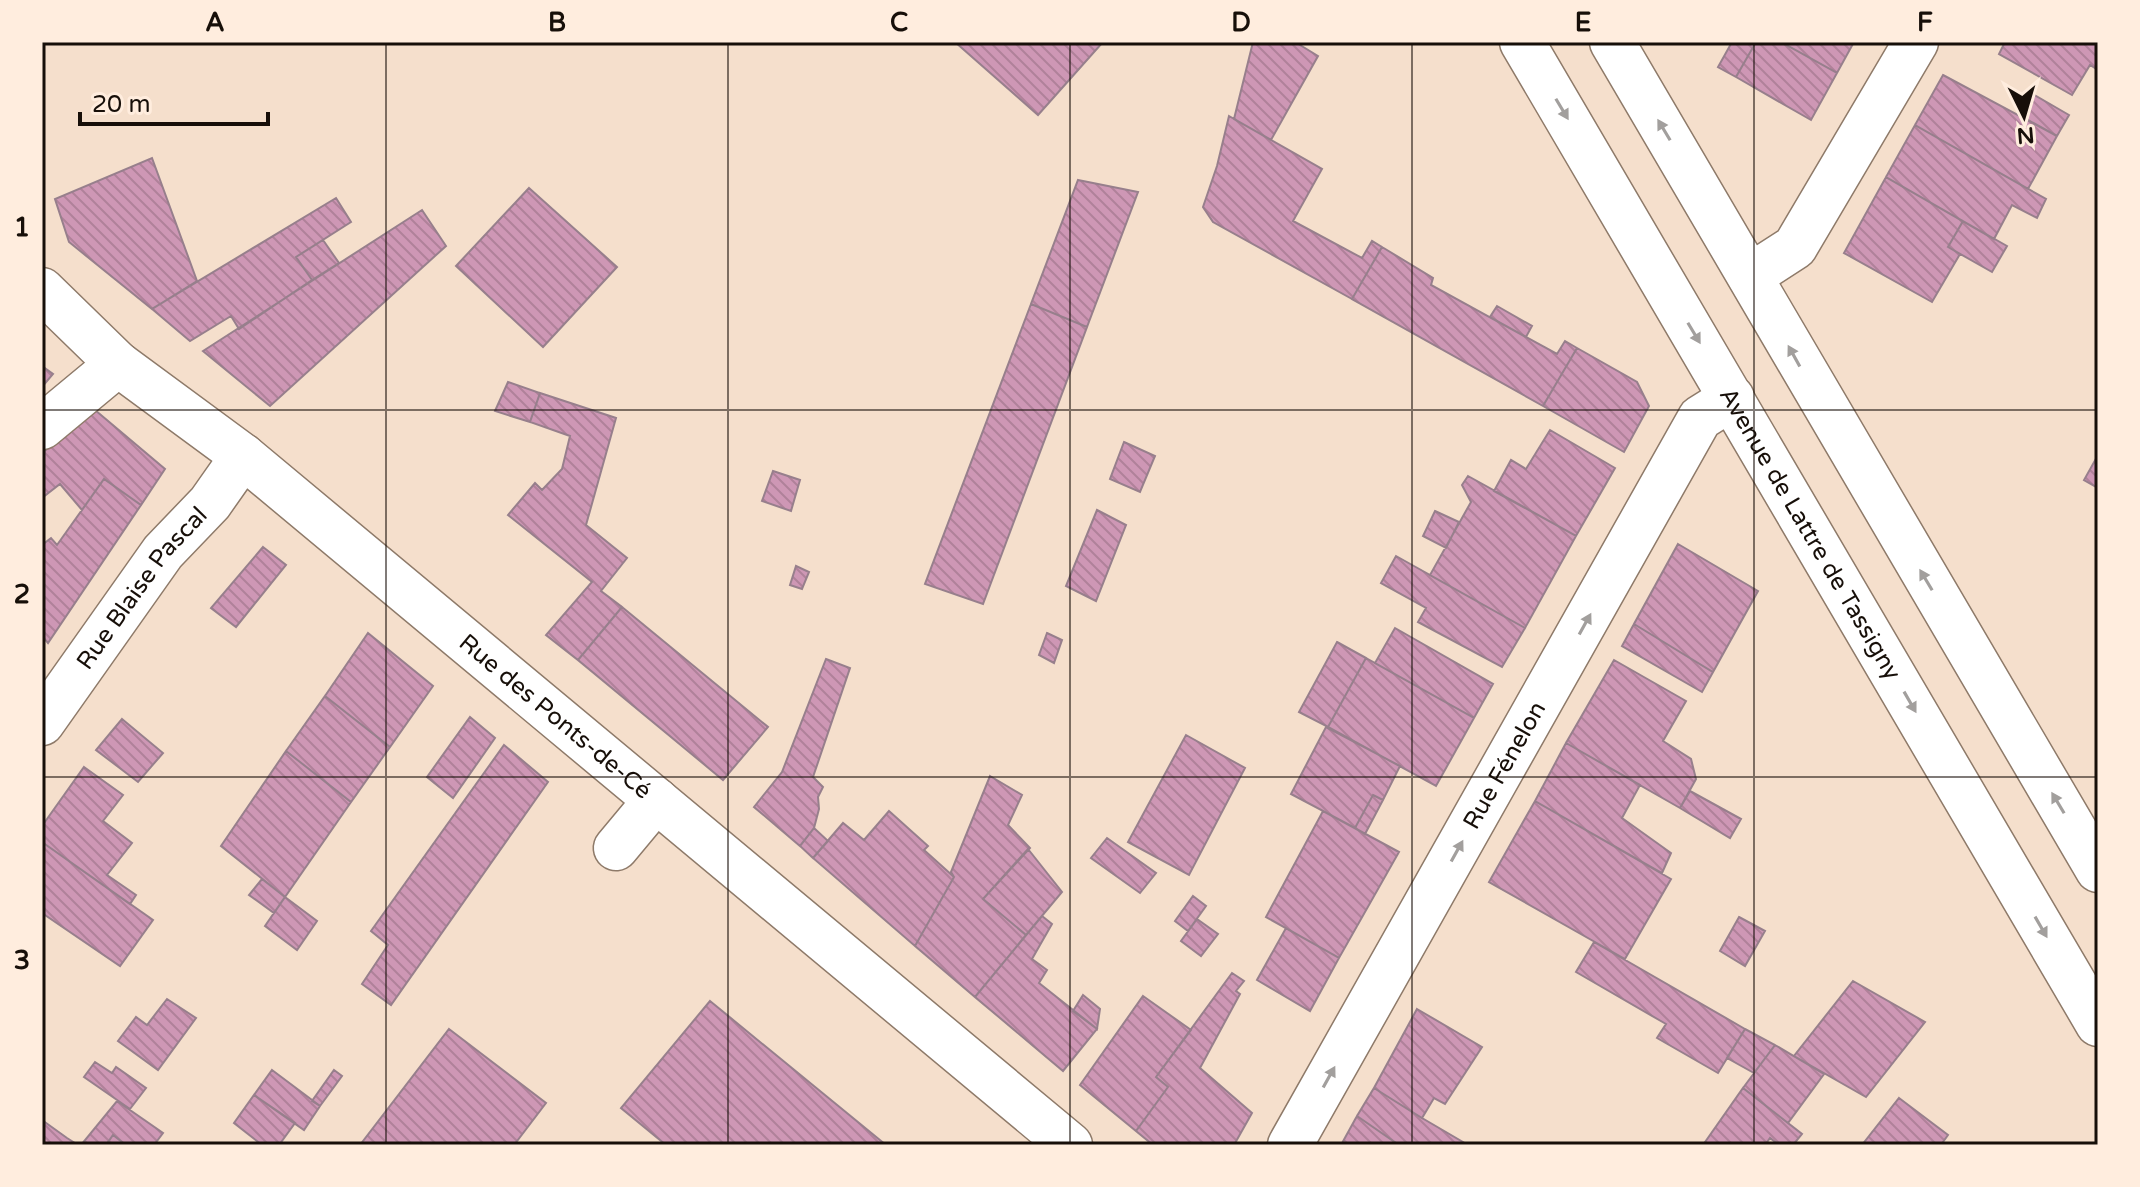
<svg xmlns="http://www.w3.org/2000/svg" width="2140" height="1187" font-family="'Varela Round',sans-serif">
	<style>
		.building { fill: url(#building-back-hatch); stroke: #977f8c; stroke-width: 2 }
		.lines { fill: none; stroke-linecap: round; stroke-linejoin: round }
		.minor-casing { stroke: #8e7a69; stroke-width: 47 }
		.minor { stroke: #fff; stroke-width: 44 }
		.oneway { fill: #a29f9d }
		.grid { fill: none; stroke: #170f09; stroke-width: 2; stroke-opacity: 0.55 }
		.labels { text-anchor: middle; dominant-baseline: central; stroke-width: 6; stroke-linejoin: round; paint-order: stroke }
		.street-label { font-size: 24px; fill: #170f09; stroke: #ffedde }
		.neatline { fill: none; stroke: #170f09; stroke-width: 3 }
		.grid-label { font-size: 26px; text-anchor: middle; font-weight: bold; fill: #170f09 }
	</style>
	<defs>
		<pattern id="building-back-hatch" width="6" height="6" patternUnits="userSpaceOnUse" patternTransform="scale(2)"><rect width="6" height="6" fill="#ce97b5"/><path d="M-1 5l2 2M0 0l6 6M5-1l2 2" fill="none" stroke="#b0819a"/></pattern>
	</defs>
	<rect width="100%" height="100%" fill="#f5dfcc"/>
	<path class="building" d="M955,42h148l-65,73z
		M1253,42h42l23,14 -47,84 -37,-21z
		M1732,42h24l-20,35 -18,-10z
		M1756,42h25l56,31 -26,47 -75,-43z
		M1781,42h73l-17,31z
		M2005,42h93v28l-8,-5 -18,30 -73,-41z
		M1943,75l114,61 -29,53 -113,-64z
		M2031,93l38,22 -12,21 -38,-21z
		M1229,116l93,53 -29,52 69,37 10,-17 10,6 -30,52 -139,-77 -10,-15 14,-41z
		M1915,125l131,74 -9,19 -25,-13 -18,34 -108,-62z
		M152,158l45,123 -45,28 -83,-67 -14,-43z
		M1886,177l77,44 -15,26 12,7 -28,48 -88,-49z
		M1078,180l60,12 -51,135 -56,-23z
		M529,188l88,79 -74,80 -87,-81z
		M336,198l15,24 -55,35 16,23 -73,49 -8,-13 -41,25 -38,-32z
		M422,210l24,36 -176,160 -67,-55z
		M1963,221l44,25 -15,26 -44,-25z
		M323,240l16,23 -27,17 -16,-23z
		M1382,247l51,31 -2,7 126,69 8,-13 12,7 -34,58 -191,-107z
		M1031,304l56,23 -104,277 -58,-20z
		M1497,306l35,20 -6,11 -36,-20z
		M1577,348l60,34 12,24 -25,46 -81,-46z
		M42,366l11,8 -11,13z
		M508,382l32,11 -10,29 -35,-11z
		M540,393l76,25 -30,107 41,33 -26,33 21,16 -44,53 -32,-25 46,-53 -84,-67 27,-32 7,7 20,-21 8,-33 -40,-14z
		M95,410l70,59 -24,36 -37,-26 -22,31 -22,-26 -18,14v-45z
		M1550,430l65,38 -39,68 -82,-45 17,-31 15,9z
		M1124,442l31,14 -15,36 -30,-13z
		M2098,455v33l-14,-8z
		M773,471l27,9 -9,31 -29,-10z
		M1468,476l108,60 -51,92 -95,-53 41,-73 -9,-17z
		M104,479l37,26 -93,138 -6,-7v-91l9,-7 6,7z
		M1097,510l29,15 -30,76 -30,-15z
		M1435,511l24,11 -13,26 -23,-12z
		M1678,544l80,47 -45,81 -79,-48z
		M263,547l23,18 -50,62 -25,-19z
		M1396,556l129,72 -23,39 -84,-45 8,-14 -45,-25z
		M796,566l13,6 -7,17 -12,-4z
		M622,607l146,120 -45,53 -145,-120z
		M1634,624l79,48 -11,20 -80,-46z
		M1395,628l98,56 -19,34 -99,-55z
		M368,633l65,53 -43,61 -65,-51z
		M1047,633l15,7 -8,23 -15,-8z
		M1337,642l29,16 -38,69 -29,-15z
		M1366,658l108,60 -38,68 -108,-59z
		M826,659l24,9 -37,109 10,10 -5,10 1,12 -5,19 -14,18 -46,-39 28,-35z
		M1614,660l72,41 -23,40 28,18 5,20 -16,29 -114,-65z
		M325,696l65,51 -39,55 -65,-51z
		M470,717l25,21 -42,60 -26,-21z
		M122,719l41,34 -25,29 -42,-32z
		M1326,727l74,39 -17,34 -10,-5 -18,33 -64,-34z
		M1186,735l59,33 -56,107 -61,-33z
		M1566,743l74,42 -18,33 49,35 -9,20 -127,-72z
		M504,745l44,37 -157,223 -29,-21 26,-39 -17,-14z
		M286,751l65,51 -66,95 -64,-51z
		M84,767l39,28 -20,26 29,22 -25,32 29,20 -6,9 -88,-62v-16z
		M990,776l32,19 -14,30 22,23 -47,51 43,36 -51,62 -60,-51 39,-69 -3,-5z
		M1690,791l51,28 -11,19 -50,-30z
		M1373,795l10,5 -18,34 -10,-6z
		M1535,801l136,78 -46,80 -136,-77z
		M889,811l39,35 -4,4 30,27 -39,69 -102,-88 30,-35 21,17z
		M1323,811l76,41 -60,106 -73,-41z
		M814,828l14,13 -15,17 -13,-12z
		M1107,838l49,35 -16,20 -49,-35z
		M42,842l111,78 -33,46 -78,-53z
		M1028,849l34,43 -36,43 -43,-36z
		M262,879l23,18 -11,16 -25,-18z
		M1193,896l13,10 -18,25 -13,-10z
		M285,897l32,24 -20,29 -32,-24z
		M1042,916l10,8 -20,35 15,11 -8,13 58,46 -34,42 -88,-74z
		M1739,917l26,14 -20,35 -25,-15z
		M1197,919l21,15 -17,22 -20,-15z
		M1286,928l53,30 -29,53 -53,-31z
		M1594,942l151,87 -27,44 -61,-35 9,-14 -90,-52z
		M1232,973l12,8 -8,10 4,3 -40,74 52,45 -18,32h-81l-17,-14 32,-44 -12,-10z
		M1853,981l72,41 -59,75 -72,-41z
		M1083,995l17,14 -3,20 -24,-18z
		M1143,996l48,34 -35,47 12,10 -32,44 -56,-46z
		M167,999l29,19 -38,52 -40,-29 18,-24 11,8z
		M710,1001l176,144h-220l-45,-37z
		M1417,1009l65,38 -37,57 -11,-6 -12,20 -48,-30z
		M449,1029l97,74 -32,42h-154z
		M1745,1029l30,16 -21,28 -27,-15z
		M1775,1045l49,29 -36,49 -45,-35z
		M95,1062l17,11 4,-6 30,21 -16,21 -46,-32z
		M272,1070l48,36 -16,24 -50,-35z
		M334,1070l8,6 -22,30 -8,-5z
		M1374,1088l48,30 46,27h-69l-42,-29z
		M1743,1088l59,46 -9,11h-14l-9,-7 -5,7h-62z
		M254,1095l41,28 -16,22h-17l-28,-22z
		M1899,1098l49,37 -5,7 4,3h-85z
		M117,1101l46,32 -9,12h-28l-13,-10 -7,10h-25z
		M1357,1116l42,29h-58z
		M42,1120l25,18 11,7h-36z
		M113,1135l13,10h-20z"/>
	<g class="lines">
		<defs>
			<g id="minor">
				<path id="s1" d="M1522,42l576,982"/>
				<path d="M1612,42l486,828"/>
				<path d="M1750,276l45,-29 121,-205"/>
				<path id="s2" d="M42,290l76,74 125,92 827,689"/>
				<path d="M42,427l76,-63"/>
				<path id="s3" d="M42,723l121,-171 47,-49 33,-47"/>
				<path d="M616,848l40,-48"/>
				<path id="s4" d="M1290,1145l410,-727 32,-20"/>
			</g>
		</defs>
		<use href="#minor" class="minor-casing"/>
		<use href="#minor" class="minor"/>
	</g>
	<defs><path id="oneway-solid" d="M-6-.8H1V-3.2L6.5 0L1 3.2V.8H-6Z" transform="scale(2)"/></defs>
	<g class="oneway">
		<use href="#oneway-solid" transform="translate(1562 109) rotate(59)"/>
		<use href="#oneway-solid" transform="translate(1664 130) rotate(-121)"/>
		<use href="#oneway-solid" transform="translate(1694 333) rotate(59)"/>
		<use href="#oneway-solid" transform="translate(1794 356) rotate(-119)"/>
		<use href="#oneway-solid" transform="translate(1926 580) rotate(-121)"/>
		<use href="#oneway-solid" transform="translate(1585 624) rotate(-61)"/>
		<use href="#oneway-solid" transform="translate(1910 702) rotate(60)"/>
		<use href="#oneway-solid" transform="translate(2058 803) rotate(-121)"/>
		<use href="#oneway-solid" transform="translate(1457 851) rotate(-61)"/>
		<use href="#oneway-solid" transform="translate(2041 927) rotate(60)"/>
		<use href="#oneway-solid" transform="translate(1329 1077) rotate(-61)"/>
	</g>
	<path class="grid" d="M386,42v1103M728,42v1103M1070,42v1103M1412,42v1103M1754,42v1103M42,410h2056M42,777h2056"/>
	<g class="labels">
		<g class="street-label">
			<text stroke="none"><textPath href="#s1" startOffset="570">Avenue de Lattre de Tassigny</textPath></text>
			<text stroke="none"><textPath href="#s3" startOffset="168">Rue Blaise Pascal</textPath></text>
			<text stroke="none"><textPath href="#s2" startOffset="668">Rue des Ponts-de-Cé</textPath></text>
			<text stroke="none"><textPath href="#s4" startOffset="436">Rue Fénelon</textPath></text>
		</g>
	</g>
	<rect width="2140" height="1187" fill="none" stroke="#ffedde" stroke-width="88"/>
	<g transform="translate(2024 116) rotate(175)" stroke="#ffedde" stroke-width="6" paint-order="stroke">
	<path d="M0-6L14 30L0 20L-14 30Z" fill="#170f09"/>
	<text y="-12" font-size="22" font-weight="bold" text-anchor="middle" fill="#170f09">N</text>
	</g>
	<path d="M80 112v12h188v-12" fill="none" stroke="#170f09" stroke-width="4"/>
	<text x="92" y="112" font-size="24" fill="#170f09" stroke="#ffedde" stroke-width="6" paint-order="stroke">20 m</text>
	<rect x="44" y="44" width="2052" height="1099" class="neatline"/>
	<g class="grid-label">
		<text x="215" y="31">A</text>
		<text x="557" y="31">B</text>
		<text x="899" y="31">C</text>
		<text x="1241" y="31">D</text>
		<text x="1583" y="31">E</text>
		<text x="1925" y="31">F</text>
		<text x="22" y="236">1</text>
		<text x="22" y="603">2</text>
		<text x="22" y="969">3</text>
	</g>
</svg>
